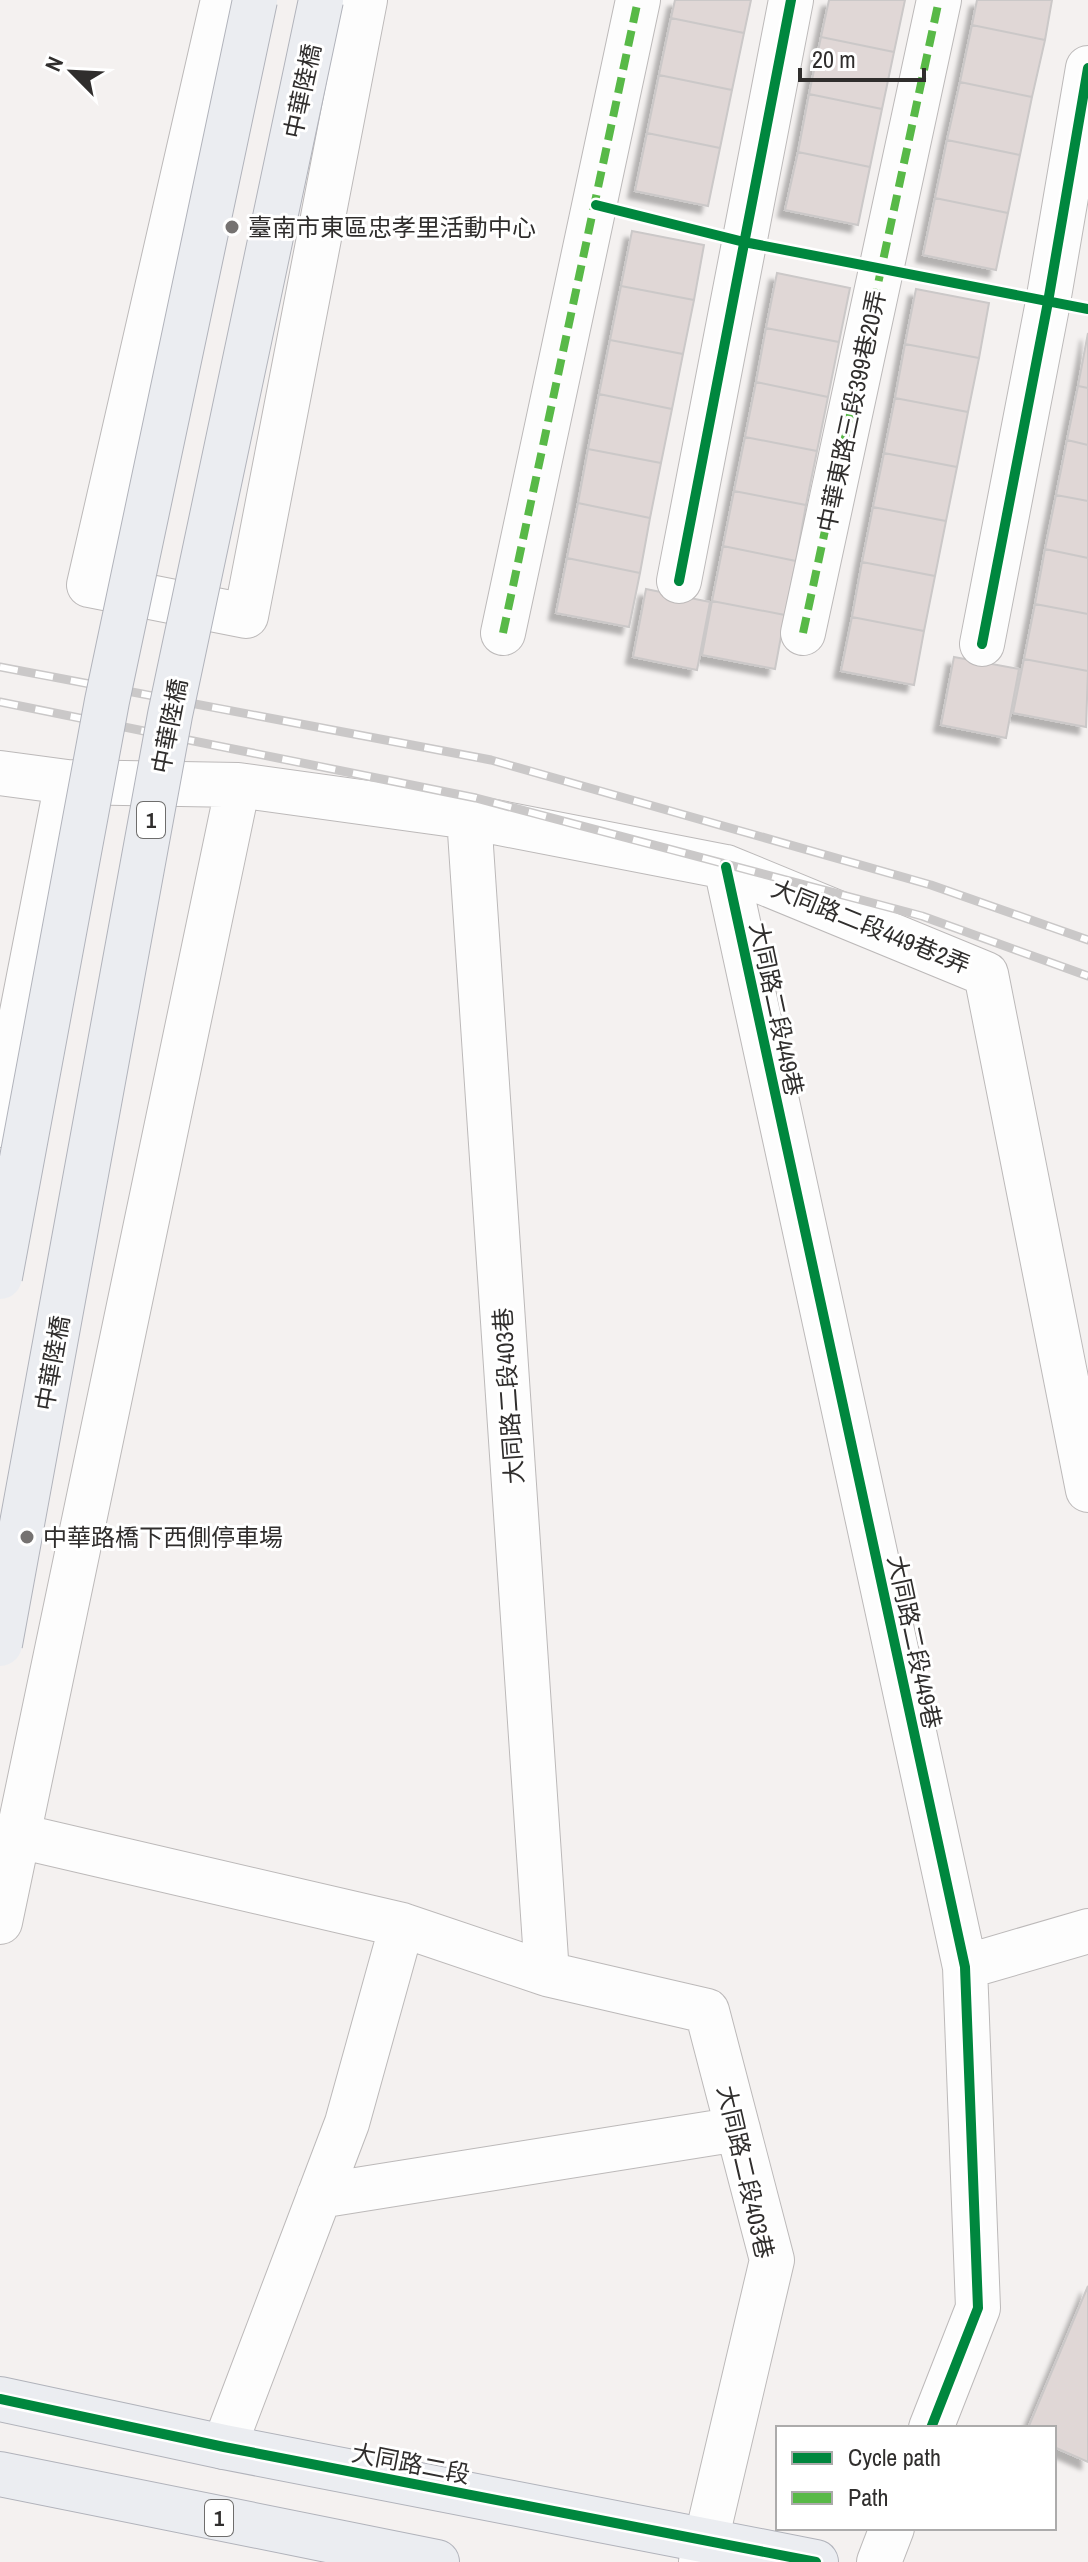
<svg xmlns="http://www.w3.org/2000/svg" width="1088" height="2562" font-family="'Archivo Narrow','Noto Sans TC',sans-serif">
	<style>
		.building { fill: #e0d7d6; stroke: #cbc8c8; stroke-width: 2; filter: url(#shadow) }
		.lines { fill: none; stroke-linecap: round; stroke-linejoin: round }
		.minor-casing { stroke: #bcb9b9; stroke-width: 46 }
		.major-casing { stroke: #b1b3bb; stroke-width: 46 }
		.minor { stroke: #fdfdfd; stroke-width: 44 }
		.major { stroke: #ebedf1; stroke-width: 44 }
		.rail-casing { stroke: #cac8c8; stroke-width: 9 }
		.rail { stroke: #fff; stroke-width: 6; stroke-dasharray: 18; stroke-linecap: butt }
		.major-bridge-casing { stroke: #b1b3bb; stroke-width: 46; stroke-linecap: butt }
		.major-bridge { stroke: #ebedf1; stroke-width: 44 }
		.quiet { stroke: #58b947; stroke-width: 8; stroke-dasharray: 16 8; stroke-linecap: butt }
		.cycleway-casing { stroke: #fff; stroke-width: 15 }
		.cycleway { stroke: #00873e; stroke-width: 10 }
		.poi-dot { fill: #757271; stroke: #fff; stroke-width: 3 }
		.labels { text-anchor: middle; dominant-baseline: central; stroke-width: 6; stroke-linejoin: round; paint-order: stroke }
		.shield { fill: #fff; stroke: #6e6d6c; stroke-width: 2 }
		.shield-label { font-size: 22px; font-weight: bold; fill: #302e2d }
		.street-label { font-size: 24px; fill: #302e2d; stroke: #fff }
		.poi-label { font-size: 24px; fill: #302e2d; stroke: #fff; text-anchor: start }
	</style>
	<defs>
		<filter id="shadow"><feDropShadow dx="-7" dy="7" stdDeviation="2" flood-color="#0004"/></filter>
	</defs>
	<rect width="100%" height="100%" fill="#f4f1f0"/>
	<path class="building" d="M675,0h76l-7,33 -73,-15z
		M829,0h76l-11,52 -73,-15z
		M977,0h75l-7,40 -73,-15z
		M671,18l73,15 -12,57 -73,-15z
		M972,25l73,15 -13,57 -72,-15z
		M821,37l73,15 -12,57 -73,-15z
		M659,75l73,15 -12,58 -73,-15z
		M960,82l72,15 -12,58 -73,-15z
		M809,94l73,15 -12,58 -72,-15z
		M647,133l73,15 -12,58 -73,-15z
		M947,140l73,15 -12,58 -73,-15z
		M798,152l72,15 -12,58 -73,-15z
		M935,198l73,15 -12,57 -73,-15z
		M632,231l72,14 -10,55 -73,-14z
		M777,273l73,15 -11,54 -73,-14z
		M621,286l73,14 -11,54 -73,-14z
		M916,289l73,14 -10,55 -74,-14z
		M766,328l73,14 -11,55 -72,-15z
		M1088,333v55l-10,-2z
		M610,340l73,14 -11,55 -73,-15z
		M905,344l74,14 -11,54 -73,-14z
		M756,382l72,15 -11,54 -72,-14z
		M1078,386l10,2v57l-21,-5z
		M599,394l73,15 -11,54 -73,-14z
		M895,398l73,14 -11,55 -73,-14z
		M745,437l72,14 -11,54 -72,-14z
		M1067,440l21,5v56l-32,-6z
		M588,449l73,14 -11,55 -72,-15z
		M884,453l73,14 -11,54 -73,-14z
		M734,491l72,14 -10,56 -73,-15z
		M1056,495l32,6v57l-43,-9z
		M578,503l72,15 -10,55 -73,-15z
		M873,507l73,14 -11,55 -73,-14z
		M723,546l73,15 -11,54 -73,-14z
		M1045,549l43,9v56l-53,-10z
		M567,558l73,15 -11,54 -73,-14z
		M862,562l73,14 -11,55 -72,-14z
		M646,589l64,13 -13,68 -64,-13z
		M712,601l73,14 -10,54 -73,-14z
		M1035,604l53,10v57l-64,-12z
		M852,617l72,14 -10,54 -73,-14z
		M954,657l65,12 -13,69 -65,-13z
		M1024,659l64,12 -2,56 -73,-14z
		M1088,2286v176l-34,-15v-19h-26z"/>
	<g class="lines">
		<defs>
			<path id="minor" d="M223,0l-134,585 157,31 119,-616
				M679,581l112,-581
				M503,633l135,-633
				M803,633l136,-633
				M982,644l66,-342 40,-234
				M0,773l67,9 171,3 231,32 257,50 260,107 102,516
				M469,817l78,1157
				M726,867l239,1100 13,341 -47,120
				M0,1125l67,-343
				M19,1836l383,89 145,49 160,37 65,249 -71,302
				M0,1922l238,-1137
				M965,1967l123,-36
				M319,2196l419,-67
				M224,2447l123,-324 55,-198
				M879,2562l13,-34"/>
			<path id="major" d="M0,2399l224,48 592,115
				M0,2474l437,88"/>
		</defs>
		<use href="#minor" class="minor-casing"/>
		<use href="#major" class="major-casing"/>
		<use href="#minor" class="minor"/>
		<use href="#major" class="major"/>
		<defs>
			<path id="rail" d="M0,667l491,93 440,125 157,55
				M0,702l476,96 446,118 166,60"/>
		</defs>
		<use href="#rail" class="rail-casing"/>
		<use href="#rail" class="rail"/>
		<defs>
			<path id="major-bridge" d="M0,1277l107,-576 148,-701
				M0,1644l170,-929 151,-715"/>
		</defs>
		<use href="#major-bridge" class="major-bridge-casing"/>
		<use href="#major-bridge" class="major-bridge"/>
		<path class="quiet" d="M503,633l135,-633
			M803,633l136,-633"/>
		<defs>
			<path id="cycleway" d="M596,205l148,37 344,67
				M679,581l112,-581
				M982,644l66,-342 40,-234
				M726,867l239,1100 13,341 -47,120
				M0,2399l224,48 592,115"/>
		</defs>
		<use href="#cycleway" class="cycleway-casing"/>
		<use href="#cycleway" class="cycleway"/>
	</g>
	<g class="poi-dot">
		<circle cx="232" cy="227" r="8"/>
		<circle cx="27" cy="1537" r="8"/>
	</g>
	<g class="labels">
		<g class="shield">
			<rect x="137" y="802" width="28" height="36" rx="6"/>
			<rect x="205" y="2500" width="28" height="36" rx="6"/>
		</g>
		<g class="shield-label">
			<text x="151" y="820">1</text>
			<text x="219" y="2518">1</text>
		</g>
		<g class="street-label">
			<text transform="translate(302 91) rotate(-78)">中華陸橋</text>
			<text transform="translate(851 411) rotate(-78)">中華東路三段399巷20弄</text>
			<text transform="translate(169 726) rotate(-79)">中華陸橋</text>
			<text transform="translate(871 926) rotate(22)">大同路二段449巷2弄</text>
			<text transform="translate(777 1009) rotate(78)">大同路二段449巷</text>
			<text transform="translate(52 1363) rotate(-80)">中華陸橋</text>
			<text transform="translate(508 1396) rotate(-94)">大同路二段403巷</text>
			<text transform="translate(915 1642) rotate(78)">大同路二段449巷</text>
			<text transform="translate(746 2172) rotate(77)">大同路二段403巷</text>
			<text transform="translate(411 2463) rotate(11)">大同路二段</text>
		</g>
		<g class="poi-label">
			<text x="248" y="227">臺南市東區忠孝里活動中心</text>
			<text x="43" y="1537">中華路橋下西側停車場</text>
		</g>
	</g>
	<rect x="776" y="2426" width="280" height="104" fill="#ffffff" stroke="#acabab" stroke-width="2"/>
	<rect x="792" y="2452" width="40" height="12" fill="#00873e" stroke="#acabab" stroke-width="2"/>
	<text x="848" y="2466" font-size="24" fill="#302e2d">Cycle path</text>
	<rect x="792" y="2492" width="40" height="12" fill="#58b947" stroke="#acabab" stroke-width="2"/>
	<text x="848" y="2506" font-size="24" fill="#302e2d">Path</text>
	<g transform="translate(72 72) rotate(294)" stroke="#ffffff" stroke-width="6" paint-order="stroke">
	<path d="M0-6L14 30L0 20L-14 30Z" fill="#302e2d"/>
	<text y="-12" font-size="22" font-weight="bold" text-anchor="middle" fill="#302e2d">N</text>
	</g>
	<path d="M800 68v12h124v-12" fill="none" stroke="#302e2d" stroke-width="4"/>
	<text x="812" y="68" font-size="24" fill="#302e2d" stroke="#ffffff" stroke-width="6" paint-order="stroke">20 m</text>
</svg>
